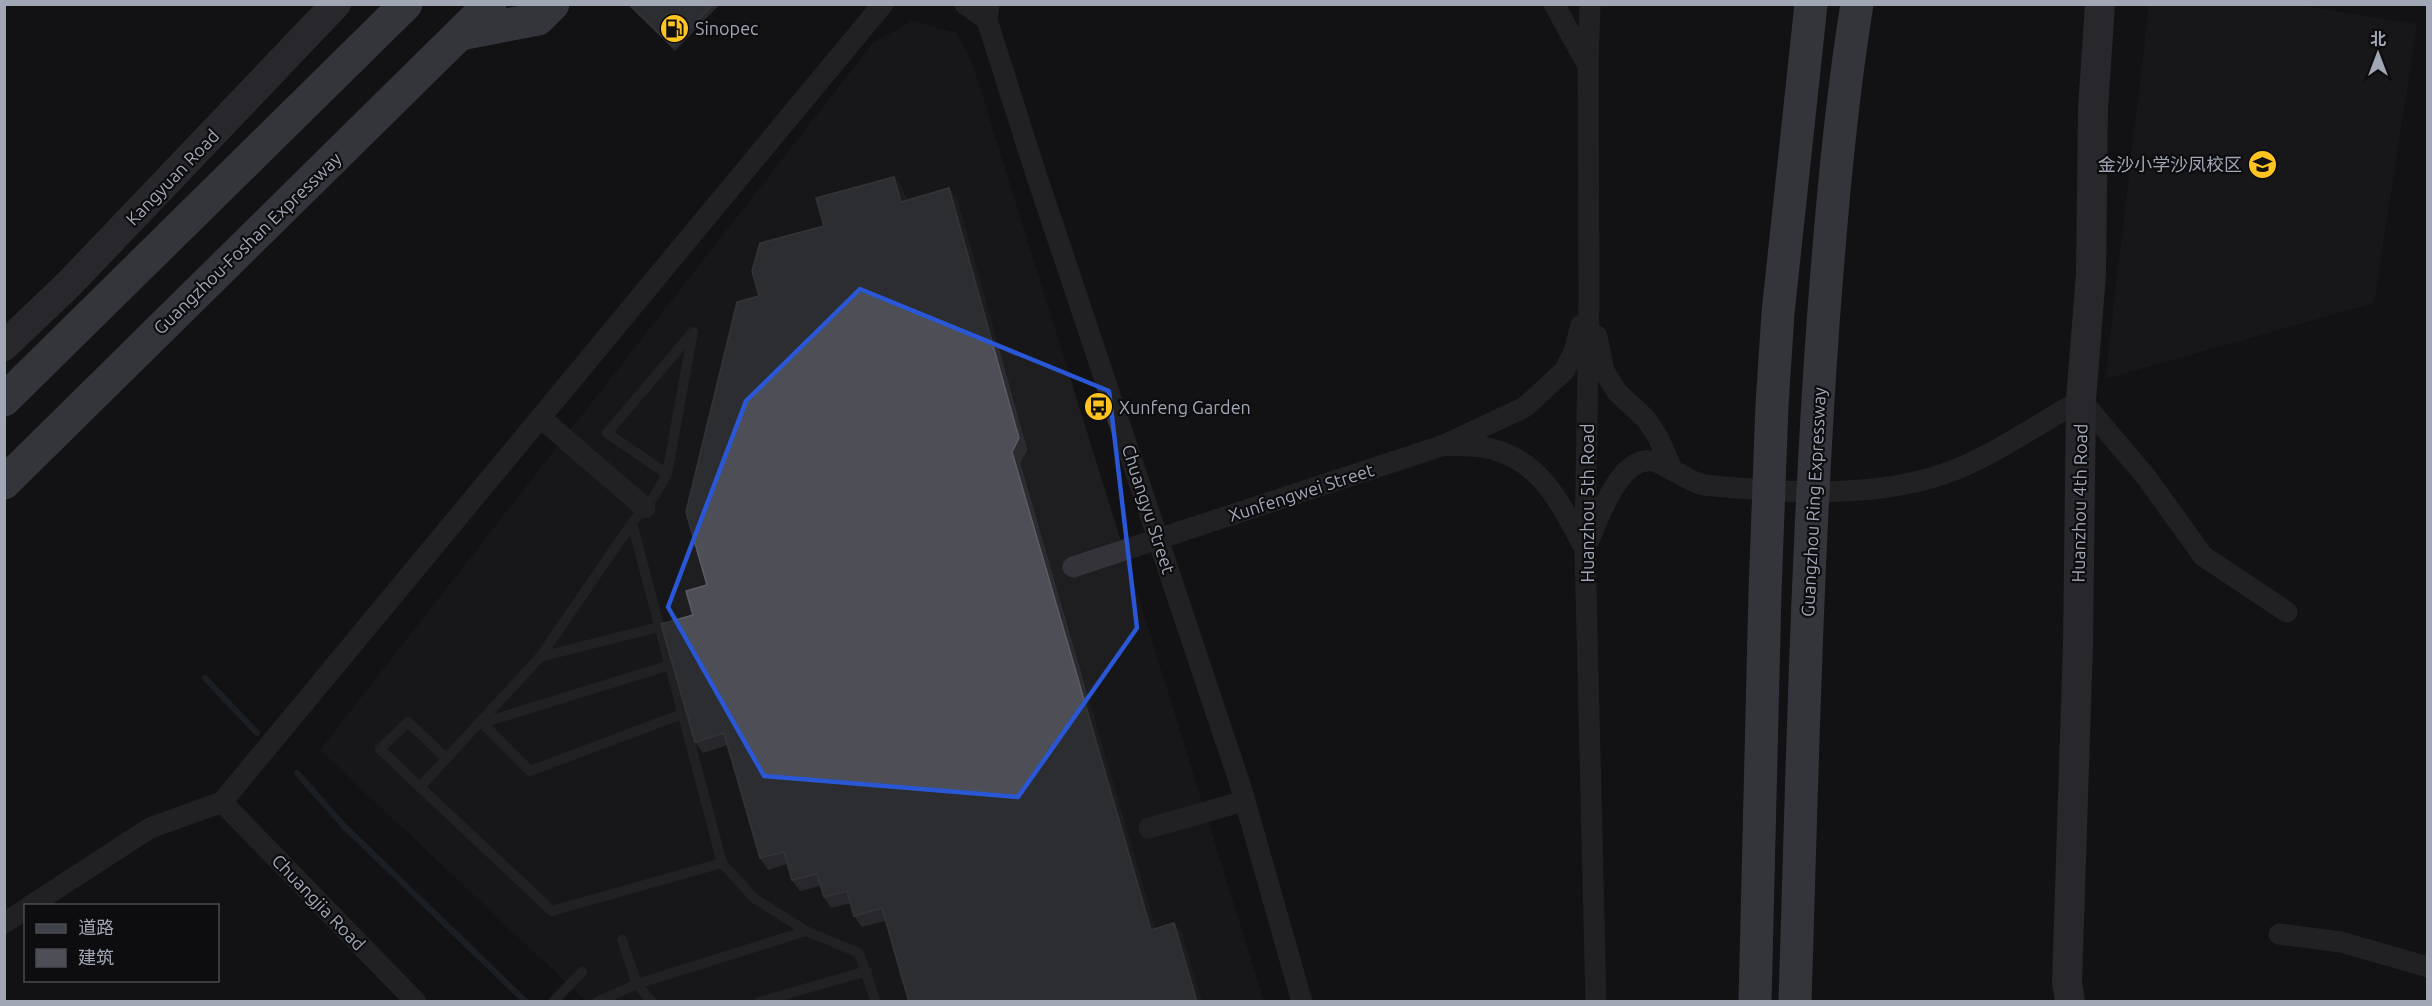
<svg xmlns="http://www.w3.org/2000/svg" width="2432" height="1006" font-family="Ubuntu,'Noto Sans SC',sans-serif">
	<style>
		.built { fill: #1e1e21 }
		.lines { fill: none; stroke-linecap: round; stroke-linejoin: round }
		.stream { stroke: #273039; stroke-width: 6 }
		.lane { stroke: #333339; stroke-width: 10 }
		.street { stroke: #333339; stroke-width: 21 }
		.secondary { stroke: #404249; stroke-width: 30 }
		.highway { stroke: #5e616b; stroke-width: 33 }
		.wall { fill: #43434a }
		.shaded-wall { fill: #2b2b30 }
		.building { fill: #4d4e56; stroke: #5b5c65; stroke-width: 1.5 }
		.marked { fill: none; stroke: #2a57d5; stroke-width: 4.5; stroke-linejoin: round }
		.labels { text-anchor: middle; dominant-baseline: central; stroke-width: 4.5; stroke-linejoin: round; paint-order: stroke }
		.poi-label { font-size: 18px; fill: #a2a7b6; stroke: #0d0d0f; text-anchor: start }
		.street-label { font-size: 18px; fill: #a2a7b6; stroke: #0d0d0f }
	</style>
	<rect width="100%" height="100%" fill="#121214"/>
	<path class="built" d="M2149,5h149l119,19 -43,279 -269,76z
		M912,21l44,12 16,29 292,939h-678l-266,-251 553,-707z"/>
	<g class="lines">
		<path class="stream" d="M205,678l52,55
			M297,773l47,53 182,176"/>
		<path class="lane" d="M693,332l-26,142 -12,21 -23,28 -92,134 -120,130 132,124 170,-48
			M667,474l-60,-41 86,-101
			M632,523l90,340 32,35 52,33
			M540,657l119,-30
			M670,665l-188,58 48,48 152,-57
			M420,787l-40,-38 28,-27 38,36
			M622,940l15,44 15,18
			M553,1002l29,-30
			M597,1002l40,-18 169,-53 53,22 17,49
			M759,1002l108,-31"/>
		<path class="street" d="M965,4l22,16
			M989,4l-2,16 49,154 205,613 61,215
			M1554,4l33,60
			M1590,4l-2,62 1,230 -4,253 11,453
			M1597,336l7,35 13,21 29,27 12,18 15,34
			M541,418l104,90
			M1445,445c15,1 33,0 47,4 52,14 69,57 93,100
			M1588,542c11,-24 34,-95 71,-79 16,7 28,18 45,22 81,8 177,15 253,-16 43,-18 83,-46 124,-69l66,78 56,78 84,56
			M1073,567l371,-122 81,-38 39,-36 10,-19 7,-27
			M222,802l194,200
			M1149,828l95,-27
			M30,906l120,-78 72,-26 661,-798
			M4,923l22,-14
			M2279,934l62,8 87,25"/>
		<path class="secondary" d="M4,346l65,-62 267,-280
			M2070,1002l-3,-20 11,-338 3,-244 10,-126 2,-165 7,-105"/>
		<path class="highway" d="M460,34l78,-15 15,-15
			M4,400l402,-396
			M4,483l486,-479
			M1755,1002l10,-410 7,-187 6,-92 33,-309
			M1795,1002c7,-226 12,-452 28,-678 8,-107 17,-214 34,-320"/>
	</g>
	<path class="wall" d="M627,4h93l-45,47z
		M894,177l8,11 4,12 51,-1 70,251 -7,13 135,466 19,-6 8,11 -297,-13 -23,6 -8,-11 -3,-13 -20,5 -7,-11 -4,-11 -20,5 -8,-11 -5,-16 -19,6 -8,-12 -32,-113 -25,8 -8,-11 -2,-127 14,-30 52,-289 65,-70z"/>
	<path class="shaded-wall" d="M894,177l8,11 7,25 -8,-11z
		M949,188l8,11 70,251 -7,13 139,478 -8,-11 -139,-478z
		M1174,923l8,11 20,68h-5z"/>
	<path class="building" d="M629,4h84l-40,43z
		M894,177l7,25 48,-14 70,250 -7,14 139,478 23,-7 23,79h-288l-27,-94 -28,8 -7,-25 -23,6 -7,-23 -25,6 -8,-28 -24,6 -36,-125 -29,9 -34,-118 32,-9 -7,-24 21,-6 -21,-73 51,-210 22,-6 -7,-25 8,-28 64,-17 -8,-28z"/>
	<path d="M0 0H2432V1006H0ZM860,289l249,102 28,237 -119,169 -254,-21 -96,-169 78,-206z" fill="#121214" fill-opacity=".55" fill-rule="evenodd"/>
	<path class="marked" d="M860,289l249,102 28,237 -119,169 -254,-21 -96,-169 78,-206z"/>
	<defs>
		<symbol id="fuel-disc" viewBox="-11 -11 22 22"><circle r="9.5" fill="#ffc41f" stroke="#0d0d0f"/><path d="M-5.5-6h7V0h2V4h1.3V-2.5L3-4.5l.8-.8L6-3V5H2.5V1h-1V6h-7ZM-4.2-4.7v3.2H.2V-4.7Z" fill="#111"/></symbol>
		<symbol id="school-disc" viewBox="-11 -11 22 22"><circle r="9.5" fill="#ffc41f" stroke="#0d0d0f"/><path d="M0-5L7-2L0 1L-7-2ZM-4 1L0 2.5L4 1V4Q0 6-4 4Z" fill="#111"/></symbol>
		<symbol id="bus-disc" viewBox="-11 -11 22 22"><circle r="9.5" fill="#ffc41f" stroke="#0d0d0f"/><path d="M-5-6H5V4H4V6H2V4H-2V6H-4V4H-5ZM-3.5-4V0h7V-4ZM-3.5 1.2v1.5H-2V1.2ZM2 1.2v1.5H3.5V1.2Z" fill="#111"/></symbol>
	</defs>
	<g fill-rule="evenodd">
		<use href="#fuel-disc" x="658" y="12" width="33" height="33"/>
		<use href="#school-disc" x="2246" y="148" width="33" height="33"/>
		<use href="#bus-disc" x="1082" y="390" width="33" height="33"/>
	</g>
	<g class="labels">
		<g class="poi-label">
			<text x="695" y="28">Sinopec</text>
			<text x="2242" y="164" text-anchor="end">金沙小学沙凤校区</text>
			<text x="1119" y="407">Xunfeng Garden</text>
		</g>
		<g class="street-label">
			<text transform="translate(172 177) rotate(-46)">Kangyuan Road</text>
			<text transform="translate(247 243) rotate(-44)">Guangzhou-Foshan Expressway</text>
			<text transform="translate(1301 492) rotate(-18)">Xunfengwei Street</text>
			<text transform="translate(1813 502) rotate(-87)">Guangzhou Ring Expressway</text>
			<text transform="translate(1587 503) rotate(-90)">Huanzhou 5th Road</text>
			<text transform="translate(2079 503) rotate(-89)">Huanzhou 4th Road</text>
			<text transform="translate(1149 509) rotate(72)">Chuangyu Street</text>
			<text transform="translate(319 902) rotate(46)">Chuangjia Road</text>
		</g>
	</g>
	<rect width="2432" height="1006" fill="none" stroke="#a2a7b6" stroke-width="12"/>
	<rect x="24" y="904" width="195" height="78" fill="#0d0d0f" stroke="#494b52" stroke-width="1.5"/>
	<rect x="36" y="924" width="30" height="9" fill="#404249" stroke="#494b52" stroke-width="1.5"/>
	<text x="78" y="934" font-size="18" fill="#a2a7b6">道路</text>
	<rect x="36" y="949" width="30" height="18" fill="#4d4e56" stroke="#494b52" stroke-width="1.5"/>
	<text x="78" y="964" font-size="18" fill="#a2a7b6">建筑</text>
	<g transform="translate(2378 54)" stroke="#0d0d0f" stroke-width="4.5" paint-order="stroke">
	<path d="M0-4.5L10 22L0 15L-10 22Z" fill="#a2a7b6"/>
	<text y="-9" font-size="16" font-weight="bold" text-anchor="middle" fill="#a2a7b6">北</text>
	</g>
</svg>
